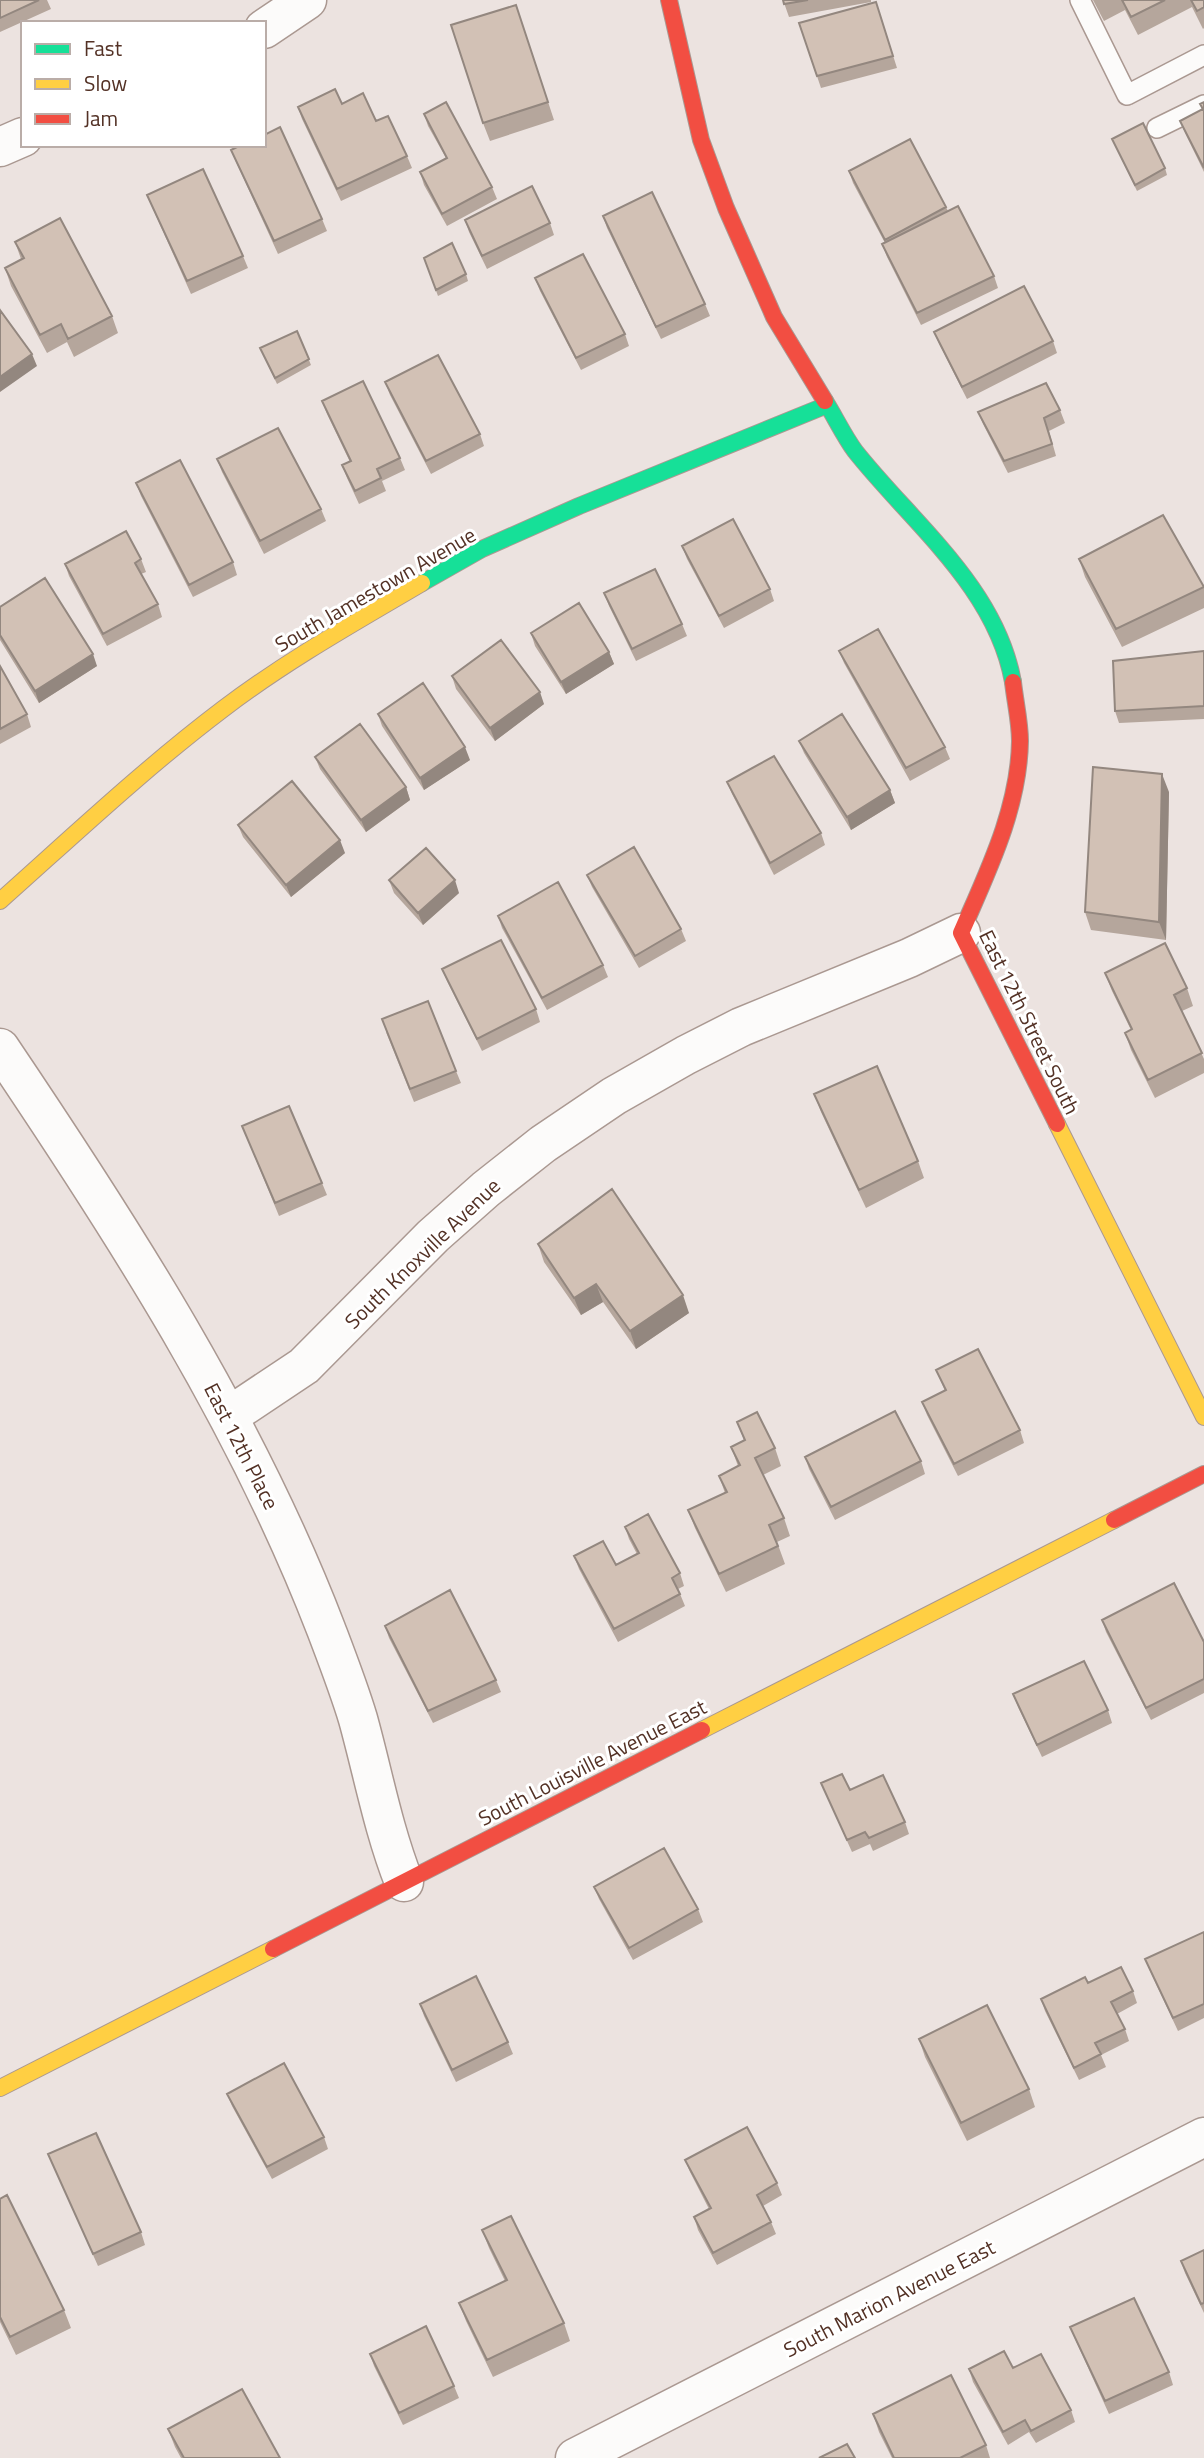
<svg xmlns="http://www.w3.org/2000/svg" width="1204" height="2458" font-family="'Titillium Web',sans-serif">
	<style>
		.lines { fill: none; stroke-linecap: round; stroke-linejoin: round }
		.lane-casing { stroke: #aa9891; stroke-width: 22 }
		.street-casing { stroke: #aa9891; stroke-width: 41 }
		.fast-casing { stroke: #aa9891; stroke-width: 18 }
		.slow-casing { stroke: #aa9891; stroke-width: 18 }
		.jam-casing { stroke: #aa9891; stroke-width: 18 }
		.lane { stroke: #fcfbfa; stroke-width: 19 }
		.street { stroke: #fcfbfa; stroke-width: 38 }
		.fast { stroke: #16e098; stroke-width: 16 }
		.slow { stroke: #ffcf43; stroke-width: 16 }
		.jam { stroke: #f24e42; stroke-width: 16 }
		.wall { fill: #b5a69c }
		.shaded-wall { fill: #93877f }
		.building { fill: #d2c1b5; stroke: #93877f; stroke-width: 2 }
		.labels { text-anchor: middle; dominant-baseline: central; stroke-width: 6; stroke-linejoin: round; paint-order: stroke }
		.street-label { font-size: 21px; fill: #533125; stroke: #fff }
	</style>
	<rect width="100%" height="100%" fill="#ece3e0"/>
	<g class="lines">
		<defs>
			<path id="lane" d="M1080,0l47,95 77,-40
				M1157,128l47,-23"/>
			<path id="street" d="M264,29l43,-29
				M0,147l23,-10
				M0,1048c124,184 246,373 326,581 11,29 23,60 32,90 15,54 25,110 46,163
				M229,1416l75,-50 129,-130 53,-47 57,-45 71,-48 72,-41 55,-28 168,-69 52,-25
				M575,2458l629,-321"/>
			<path id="fast" d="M825,401c10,16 19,35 30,50 57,72 141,136 158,231
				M422,583l60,-34 97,-43 248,-101"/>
			<path id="slow" d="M0,901c73,-65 145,-133 223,-192 63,-48 131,-86 199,-126
				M1057,1124l147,293
				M702,1730l412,-210
				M0,2088l273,-139"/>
			<path id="jam" d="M669,0l32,140 25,68 48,109 51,84
				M1013,682c2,19 7,40 7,59 -1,68 -33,132 -59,192l96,191
				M1114,1520l90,-46
				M273,1949l429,-219"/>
		</defs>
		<use href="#lane" class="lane-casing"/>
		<use href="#street" class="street-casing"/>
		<use href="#fast" class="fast-casing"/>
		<use href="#slow" class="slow-casing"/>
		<use href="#jam" class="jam-casing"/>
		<use href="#lane" class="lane"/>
		<use href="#street" class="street"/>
		<use href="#fast" class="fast"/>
		<use href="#slow" class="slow"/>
		<use href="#jam" class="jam"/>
	</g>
	<path class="wall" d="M0,0h47l4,9 -51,23z
		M783,0h88v2l-82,15z
		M1093,0h111v28l-1,1 -11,-22 -54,28 -13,-25 -21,11z
		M876,2l21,66 -76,20 -22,-65z
		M522,23l32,97 -64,21 -7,-18z
		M1204,102v70l-19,-39 -5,-12 22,-11 -2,-6z
		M342,104l34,17 31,35 5,12 -71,33 -39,-82 -4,-12z
		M424,114l68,73 5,12 -50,27 -23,-41 -4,-13 26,-14 -18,-32z
		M1112,139l53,29 2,7 -30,16z
		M231,150l91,69 5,12 -49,23 -42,-92z
		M849,171l97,36 2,4 46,65 4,12 -77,37 -34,-68 -5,-13 3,-1 -32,-60z
		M147,195l96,61 5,12 -57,26 -39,-87z
		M603,216l102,88 5,12 -49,23 -54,-111z
		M465,220l85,3 4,12 -67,34 -18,-37z
		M15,242l97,74 6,17 -44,24 -7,-15 -20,11 -36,-67 -6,-18 16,-9z
		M424,258l42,16 2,7 -30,15z
		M535,278l90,56 4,12 -48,24 -41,-79z
		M297,331l14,34 -34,19 -17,-36z
		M934,332l119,9 4,12 -90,46 -28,-55z
		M385,382l95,52 4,12 -53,28 -41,-79z
		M322,401l78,57 5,12 -23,11 4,10 -27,13 -12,-26 -5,-13 8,-3 -23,-48z
		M1060,410l5,13 -16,8 7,25 -48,17 -25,-49 -5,-12z
		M217,459l104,50 5,12 -62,33 -42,-82z
		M136,483l97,79 4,13 -44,22 -52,-101z
		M682,546l88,43 4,12 -50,27 -37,-69z
		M141,559l5,13 -5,2 17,30 4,13 -55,29 -38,-70 -4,-12z
		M1079,559l125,28v21l-82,39 -37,-70z
		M604,593l78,31 5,12 -51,25 -27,-55z
		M0,607l97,59 -58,37 -39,-63z
		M531,633l78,19 5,12 -48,30 -31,-48z
		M839,651l106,96 5,12 -40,22 -66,-118z
		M1204,651v68l-85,4 -4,-12z
		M0,666l27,48 4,13 -31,17z
		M452,676l92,28 -49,37 -39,-52z
		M378,714l92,46 -46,30 -42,-64z
		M799,741l91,49 5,13 -44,27 -47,-77z
		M315,757l91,30 4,13 -44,32 -46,-63z
		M727,782l94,51 4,12 -51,30 -42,-81z
		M1169,792l-3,148 -75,-10 -6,-18z
		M238,825l107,28 -54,44 -48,-60z
		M587,875l94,54 5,12 -47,27 -47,-81z
		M389,880l70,13 -36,32 -29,-32z
		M498,916l105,49 5,12 -61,33 -45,-82z
		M442,969l94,40 4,13 -58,29 -35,-70z
		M1105,973l82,15 6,18 -11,5 22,48v14l-49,25 -24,-48 -6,-17 6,-3 -19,-39z
		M386,1032l70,39 5,12 -47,19z
		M814,1094l104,67 6,17 -58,30 -45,-96z
		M242,1126l80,57 5,12 -48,21z
		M538,1244l151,69 -53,36 -33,-47 -22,13 -37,-53z
		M936,1370l84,60 4,13 -66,33 -31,-61 -5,-13 23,-11z
		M737,1422l38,26 6,18 -18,9 21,43 6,18 -13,6 8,22 -59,28 -31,-64 -7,-18 37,-17 -6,-17 19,-10 -7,-19 13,-7z
		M805,1457l116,4 4,13 -90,46 -26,-51z
		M625,1527l55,46 4,13 -6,3 7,17 -67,36 -39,-73 -5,-13 42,9 21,-11 -8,-15z
		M1102,1620l102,22v51l-53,27 -45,-88z
		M385,1626l111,54 5,12 -68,31 -44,-85z
		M1013,1694l95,16 4,13 -70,34 -24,-50z
		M821,1783l29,7 55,32 4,12 -36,17 -3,-7 -18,8z
		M594,1887l104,22 5,13 -70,38 -34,-61z
		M1204,1932v86l-26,13 -28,-60 -5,-12z
		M1088,1983l45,8 4,12 -20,11 8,15 4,12 -28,14 5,12 -27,13 -34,-69 -4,-12z
		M420,2004l88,38 5,12 -57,28 -32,-66z
		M919,2039l110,50 6,18 -68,34 -42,-84z
		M227,2094l97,43 4,12 -56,30 -40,-73z
		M48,2154l93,78 4,13 -47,21z
		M685,2160l92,23 5,12 -19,11 8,16 5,12 -59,31 -19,-35 -4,-13 15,-8 -19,-37z
		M0,2199l64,111 7,18 -55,27 -16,-33z
		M482,2230l82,93 6,18 -77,36 -27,-56 -7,-18 46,-22 -16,-33z
		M1204,2250v63l-19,-40 -4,-12z
		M1070,2327l99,45 4,13 -64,29 -34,-75z
		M370,2354l84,32 5,12 -56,27 -29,-59z
		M1013,2368l58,42 4,12 -39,21 -7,-11 -21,13 -35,-63 -4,-13z
		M873,2414l113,31 4,13h-98l-13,-26z
		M168,2429l112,29h-99l-6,-11z"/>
	<path class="shaded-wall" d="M32,354l5,12 -37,26v-15z
		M609,652l5,12 -48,30 -5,-12z
		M93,654l4,12 -58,37 -4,-12z
		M540,692l4,12 -49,37 -5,-13z
		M465,747l5,13 -46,30 -4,-12z
		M1162,774l7,18 -3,148 -7,-18z
		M406,787l4,13 -44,32 -5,-12z
		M890,790l5,13 -44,27 -4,-13z
		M340,840l5,13 -54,44 -5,-12z
		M455,880l4,13 -36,32 -5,-12z
		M596,1284l7,18 -22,13 -7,-17z
		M683,1295l6,18 -53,36 -6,-18z"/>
	<path class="building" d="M0,0h39l-39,18z
		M783,0h25l-24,4z
		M1122,0h43l-34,17z
		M1191,0h13v7l-7,4z
		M876,2l17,54 -76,20 -18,-53z
		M516,5l32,97 -65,21 -32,-98z
		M335,89l7,15 21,-11 13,28 12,-5 19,40 -70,33 -39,-82z
		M446,102l46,85 -50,27 -22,-42 27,-14 -23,-44z
		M1204,102v66l-24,-47 23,-12 -3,-5z
		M1143,123l22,45 -30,17 -23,-46z
		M280,127l42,92 -48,22 -43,-91 10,-5h23v-10z
		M910,139l36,68 -61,33 -36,-69z
		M203,169l40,87 -56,25 -40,-86z
		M532,186l18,37 -68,33 -17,-36z
		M652,192l53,112 -49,23 -53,-111z
		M958,206l36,70 -77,37 -35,-69z
		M60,218l52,98 -44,23 -7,-15 -21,11 -35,-67 19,-10 -9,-16z
		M452,243l14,31 -30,16 -12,-32z
		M583,254l42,80 -49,24 -41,-80z
		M1024,286l29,55 -91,46 -28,-55z
		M0,310l32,44 -32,23z
		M297,331l12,28 -34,19 -15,-30z
		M438,355l42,79 -54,27 -41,-79z
		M363,381l37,77 -23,11 4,9 -26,13 -13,-26 9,-4 -29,-60z
		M1046,383l14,27 -16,8 8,26 -48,17 -26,-49z
		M278,428l43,81 -61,32 -43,-82z
		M180,460l53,102 -44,23 -53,-102z
		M1163,515l41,72 -88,42 -37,-70z
		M733,519l37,70 -51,27 -37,-70z
		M126,531l15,28 -6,4 23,41 -55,30 -38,-70z
		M655,569l27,55 -50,25 -28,-56z
		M45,578l48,76 -58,37 -35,-56v-28z
		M579,603l30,49 -48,30 -30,-49z
		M878,629l67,118 -39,21 -67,-117z
		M501,640l39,52 -50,36 -38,-52z
		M1204,651v55l-89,5 -2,-50z
		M0,666l27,48 -27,15z
		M423,683l42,64 -45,31 -42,-64z
		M842,714l48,76 -43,27 -48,-76z
		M360,724l46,63 -45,33 -46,-63z
		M774,756l47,77 -51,30 -43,-81z
		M1093,767l69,7 -3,148 -74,-10z
		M292,781l48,59 -54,45 -48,-60z
		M634,847l47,82 -46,27 -48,-81z
		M426,848l29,32 -37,33 -29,-33z
		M558,882l45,83 -61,33 -44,-82z
		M501,940l35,69 -59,30 -35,-70z
		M1165,943l22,45 -13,7 28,58 -54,27 -23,-47 7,-4 -27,-56z
		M428,1001l28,70 -46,18 -28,-70z
		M877,1066l41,95 -59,29 -45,-96z
		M289,1106l33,77 -47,20 -33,-77z
		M612,1189l71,106 -53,36 -34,-47 -22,14 -36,-54z
		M978,1349l42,81 -66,34 -32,-62 24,-12 -10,-20z
		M895,1411l26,50 -90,46 -26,-50z
		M757,1412l18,36 -20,10 29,60 -15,7 9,21 -59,28 -31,-64 39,-18 -8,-16 21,-11 -9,-18 14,-7 -8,-18z
		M648,1514l32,59 -8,5 8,16 -66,35 -40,-73 29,-15 13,24 23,-12 -14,-26z
		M1174,1583l30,59v37l-58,29 -44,-88z
		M450,1590l46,90 -68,31 -43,-85z
		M1084,1661l24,49 -71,35 -24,-51z
		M842,1774l8,16 33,-15 22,47 -36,16 -4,-6 -18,8 -26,-57z
		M664,1848l34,61 -69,39 -35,-61z
		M1204,1932v72l-31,14 -28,-59z
		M1121,1967l12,24 -22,11 14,27 -30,14 6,11 -27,14 -33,-69 44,-22 3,6z
		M476,1976l32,66 -56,28 -32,-66z
		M987,2005l42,84 -68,34 -42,-84z
		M284,2063l40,74 -57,30 -40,-73z
		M747,2127l30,56 -20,12 14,27 -58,31 -19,-36 17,-9 -26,-48z
		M96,2133l45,99 -48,22 -45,-100z
		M7,2195l57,115 -54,27 -10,-20v-118z
		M511,2216l53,107 -77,37 -28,-57 48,-23 -25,-50z
		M1204,2250v53l-3,1 -20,-43z
		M1134,2298l35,74 -64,29 -35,-74z
		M426,2326l28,60 -55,27 -29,-59z
		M1004,2351l9,17 28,-14 30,56 -40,21 -6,-11 -22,12 -34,-63z
		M951,2375l35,70 -26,13h-66l-21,-44z
		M242,2389l38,69h-96l-16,-29z
		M847,2444l8,14h-36z"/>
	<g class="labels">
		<g class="street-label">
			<text transform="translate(375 589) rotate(-30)">South Jamestown Avenue</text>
			<text transform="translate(1030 1022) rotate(64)">East 12th Street South</text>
			<text transform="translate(422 1253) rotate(-44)">South Knoxville Avenue</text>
			<text transform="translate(242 1446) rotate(63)">East 12th Place</text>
			<text transform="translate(592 1762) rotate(-27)">South Louisville Avenue East</text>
			<text transform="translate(889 2298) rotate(-27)">South Marion Avenue East</text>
		</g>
	</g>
	<rect x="21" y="21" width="245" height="126" fill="#ffffff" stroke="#baada8" stroke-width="2"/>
	<rect x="35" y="44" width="35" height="10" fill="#16e098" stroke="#baada8" stroke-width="2"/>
	<text x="84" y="56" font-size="21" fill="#533125">Fast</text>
	<rect x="35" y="79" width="35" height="10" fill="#ffcf43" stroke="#baada8" stroke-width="2"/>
	<text x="84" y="91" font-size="21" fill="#533125">Slow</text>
	<rect x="35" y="114" width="35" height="10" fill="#f24e42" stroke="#baada8" stroke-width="2"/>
	<text x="84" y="126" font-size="21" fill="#533125">Jam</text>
</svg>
